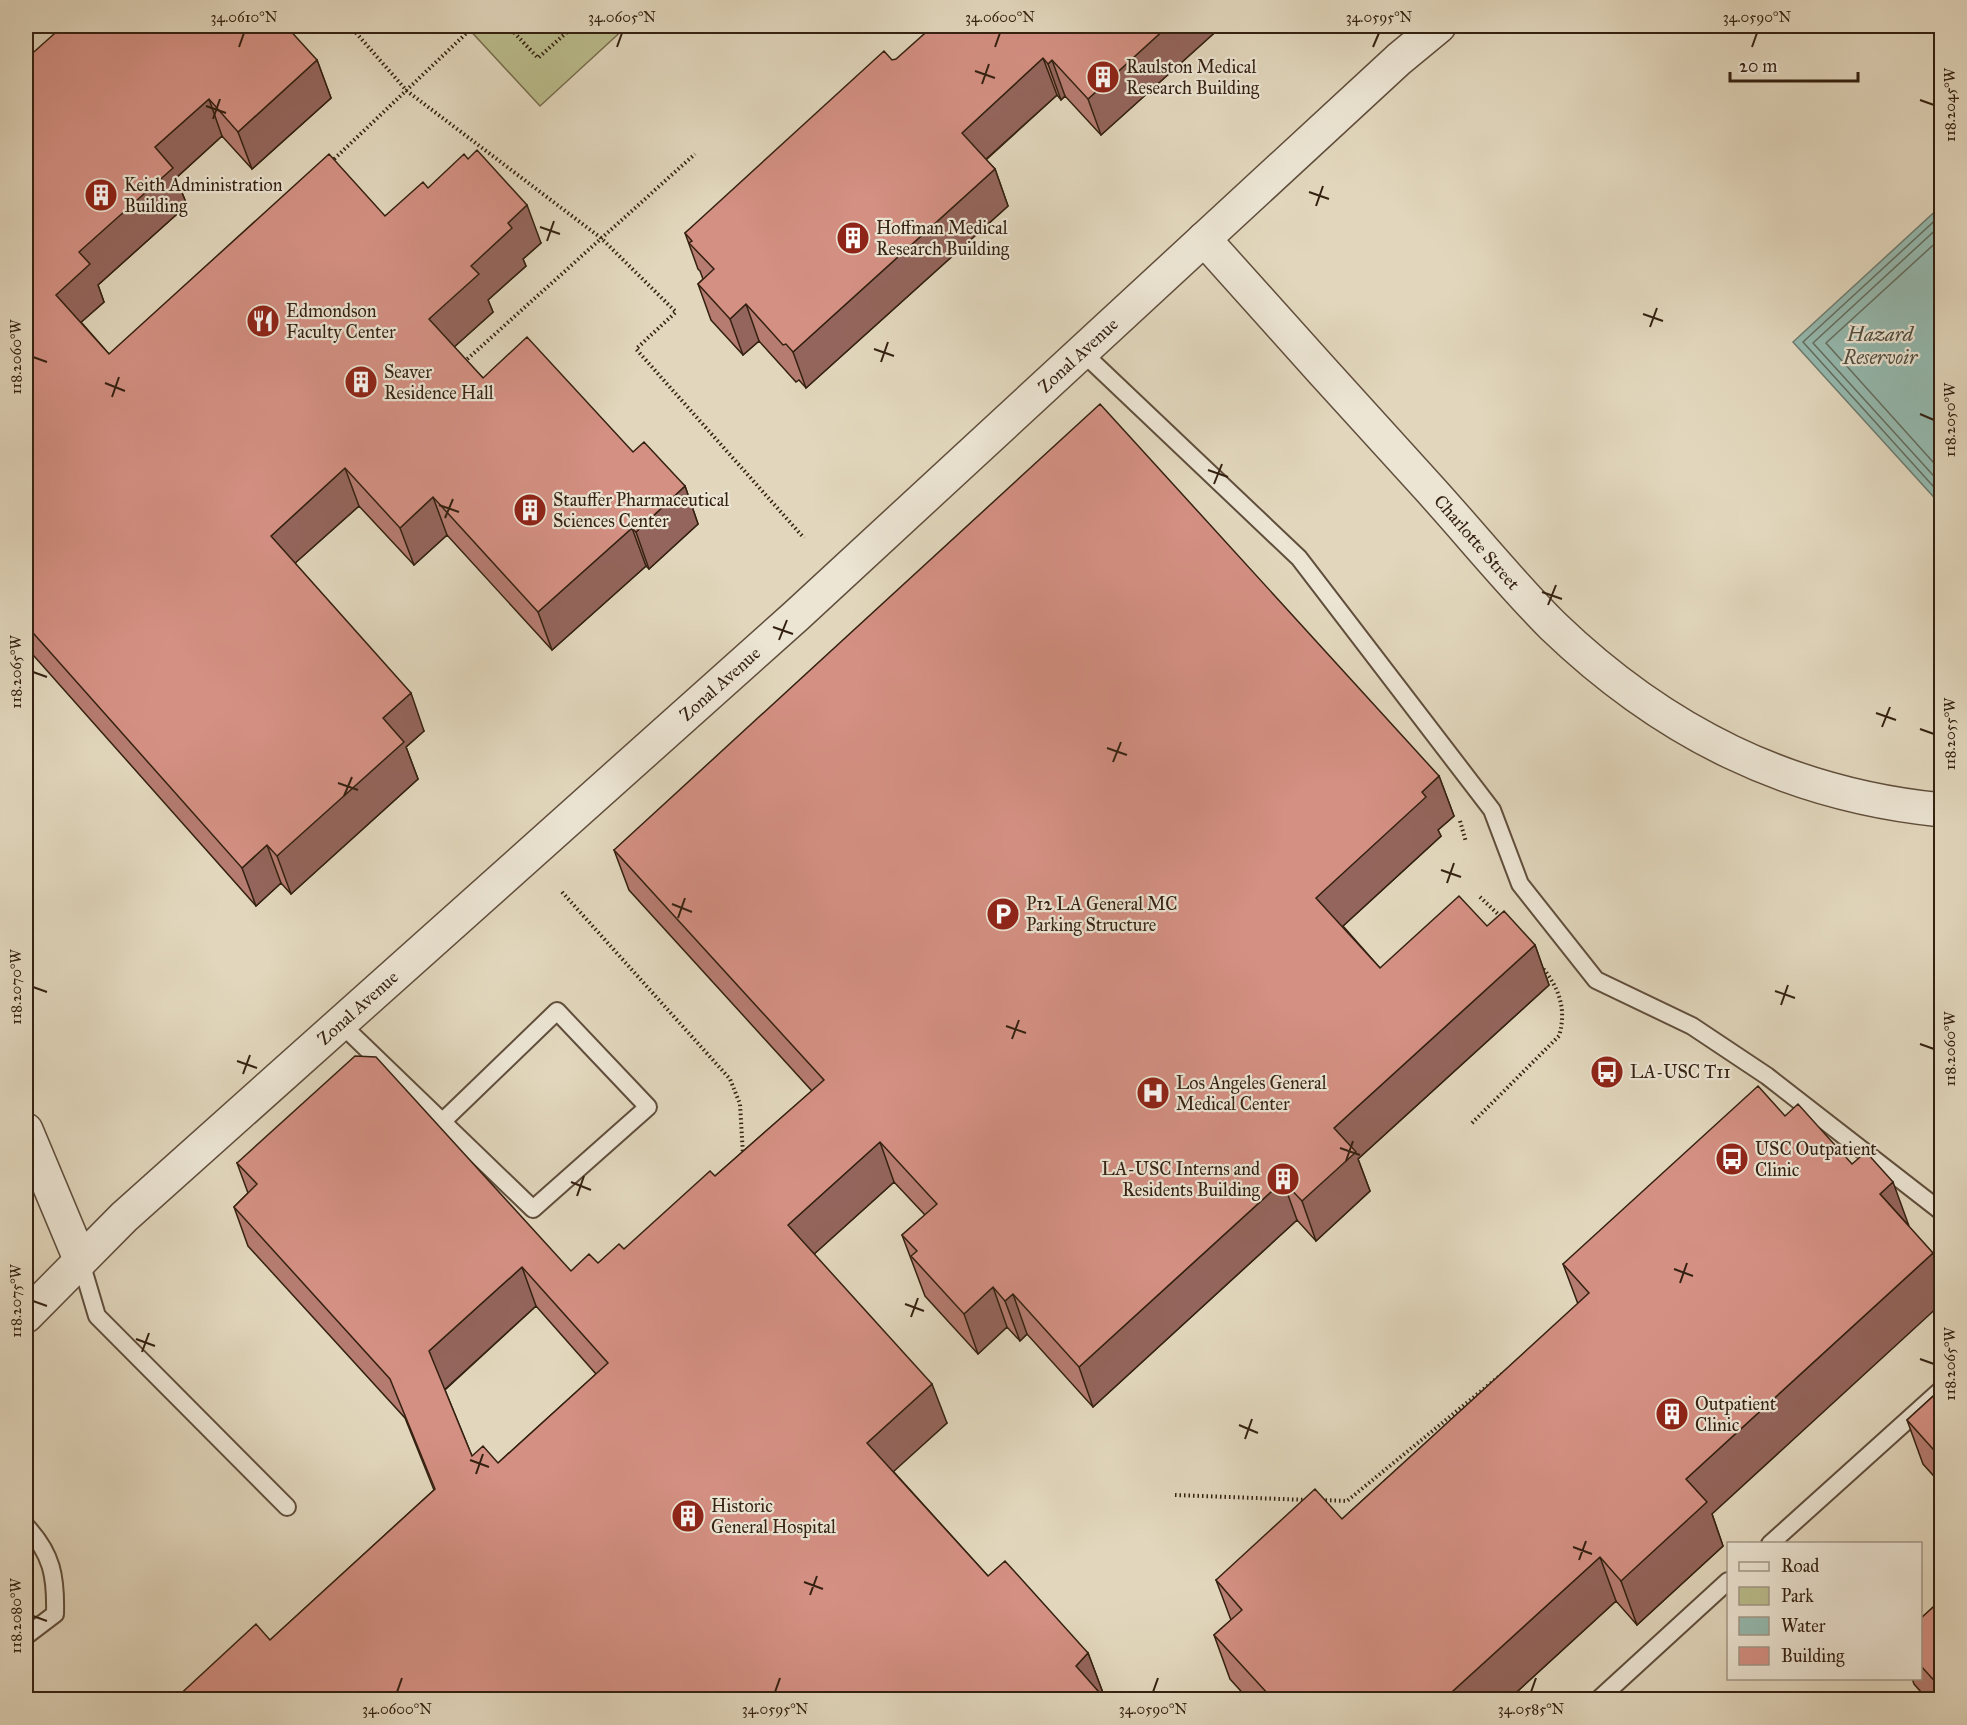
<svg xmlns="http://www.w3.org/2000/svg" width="1967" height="1725" font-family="'IM FELL Great Primer',serif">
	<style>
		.green { fill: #babc8c; stroke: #776e4e; stroke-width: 1.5 }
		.water { fill: #95bab0; stroke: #6e7d70; stroke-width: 1.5 }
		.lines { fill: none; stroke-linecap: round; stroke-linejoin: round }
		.shore { stroke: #646e60; stroke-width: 1.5 }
		.service-casing { stroke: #604e3c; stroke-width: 20 }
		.minor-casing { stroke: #604e3c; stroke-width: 36 }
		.path { stroke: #342111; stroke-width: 4; stroke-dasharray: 1.5 3; stroke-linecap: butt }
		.service { stroke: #ece5d4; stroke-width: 16 }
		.minor { stroke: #ece5d4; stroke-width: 33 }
		.wall { fill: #b67c71; stroke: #342111; stroke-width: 1.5; fill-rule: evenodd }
		.shaded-wall { fill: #94655c; stroke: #342111; stroke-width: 1.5 }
		.building { fill: #d49083; stroke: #342111; stroke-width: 1.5; fill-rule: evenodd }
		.ticks { fill: none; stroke: #342111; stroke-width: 2 }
		.labels { text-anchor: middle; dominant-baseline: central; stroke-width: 4.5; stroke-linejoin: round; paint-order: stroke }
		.poi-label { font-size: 18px; fill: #342111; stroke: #ece5d4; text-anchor: start }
		.street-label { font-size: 18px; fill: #342111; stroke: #ece5d4 }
		.water-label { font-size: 20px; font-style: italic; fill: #514f41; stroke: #ece5d4 }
		.neatline { fill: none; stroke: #342111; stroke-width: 2 }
		.ticks-label { font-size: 15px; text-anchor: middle; fill: #342111 }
	</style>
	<rect width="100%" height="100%" fill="#e2d7bd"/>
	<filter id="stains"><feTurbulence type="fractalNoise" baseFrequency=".00333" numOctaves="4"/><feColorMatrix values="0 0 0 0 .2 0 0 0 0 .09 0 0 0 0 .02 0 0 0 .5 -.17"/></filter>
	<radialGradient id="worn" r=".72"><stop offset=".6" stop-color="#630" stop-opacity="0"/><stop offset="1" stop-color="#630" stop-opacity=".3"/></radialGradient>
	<path class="green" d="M466,26h161l-87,80z"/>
	<path class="water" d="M1941,206v299l-148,-163z"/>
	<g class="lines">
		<path class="shore" d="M1942,214l-139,128 139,154
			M1942,224l-129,119 129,142
			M1942,237l-116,106 116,129"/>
		<defs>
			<path id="service" d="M1081,351l218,207 193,252 28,74 76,96 96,46 75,50 175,136
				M340,1023l193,186 115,-102 -91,-96 -115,111
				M80,1259l17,57 190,191
				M26,1526c26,28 30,50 29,88l-29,22
				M1770,1544l172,-155
				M1598,1700l130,-119"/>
			<g id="minor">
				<path id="s1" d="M1204,239c74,83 148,165 223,247 42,46 82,96 126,140 110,106 236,169 389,184"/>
				<path d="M26,1130l54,129"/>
				<path id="s2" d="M26,1316l98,-99 672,-601 603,-557 40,-33"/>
			</g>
		</defs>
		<use href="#service" class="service-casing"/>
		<use href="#minor" class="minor-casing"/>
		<path class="path" d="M350,26l57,65 194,147 75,74 -40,37 168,189
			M508,26l30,32 36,-32
			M331,162l143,-136
			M464,362l231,-208
			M1460,821l6,21
			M562,892l168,187 10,25 3,51
			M1480,897l21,20
			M1472,1123l87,-87c8,-27 0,-48 -17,-69
			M1175,1495l133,5
			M1321,1500l26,1 155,-127"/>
		<use href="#service" class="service"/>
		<use href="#minor" class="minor"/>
	</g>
	<path class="wall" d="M1222,26l-121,109 -36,-39 -4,4 -4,-5 -71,65 9,9 13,37 -202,182 -7,-8 -3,2 -37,-41 -16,14 -32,-35 -13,-36 5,-5 -3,-8 -2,-2 -13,-36 207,-173z
		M26,59l291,1 14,38 -79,71 -30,-33 -46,42 11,27 -89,80 6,17 -23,20 28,32 276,-138 43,-28 113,55 -18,16 3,7 -38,34 5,12 -39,35 29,31 150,74 52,34 13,38 -49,45 -3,-3 -94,84 -105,-115 -33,30 -55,-59 -64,57 129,168 -18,16 12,32 -127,115 -10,-11 -25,23 -230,-259z
		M1439,776l15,40 -16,14 3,6 -98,90 37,42 107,-42 48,19 14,40 -191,174 12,32 -54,50 -19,-21 -204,187 -66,-73 -7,7 -13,-14 -29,27 -53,-58 -23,-61 23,-20 -31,-33 -80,72 133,169 -54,48 95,105 100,77 15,40 -2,1 -831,-54 164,-150 -29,-72 -157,-172 -14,-39 14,-14 -11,-30 334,108 27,-8 26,-14 91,-73 97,-85 -183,-201 -15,-40zM536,1306l60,68 -98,89 -26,-7 -27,-66z
		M1785,1116l-73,398 11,32 -86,79 -21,-24 -108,99h-259l-19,-21 -16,-44 17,-15 -15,-40 126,-61 236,-215 -15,-40z
		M1941,1389v95l-18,-20 -16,-44z
		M1941,1600v100h-13l-14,-16 -2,-6h8v-59z"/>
	<path class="shaded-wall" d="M1168,26h54l-121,109 -13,-36z
		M1043,58l14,37 -82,74 -13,-36z
		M317,60l14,38 -79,71 -14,-37z
		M1052,60l13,36 -4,4 -13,-36z
		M209,99l13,37 -46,42 11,27 -89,80 6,17 -34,30 -14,-37 23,-43 76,-105z
		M995,169l13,37 -202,182 -13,-36z
		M527,205l14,38 -18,16 3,7 -38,34 5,12 -50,45 -14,-38 42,-53 37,-43z
		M746,304l13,37 -16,14 -13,-36z
		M345,468l14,38 -75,67 -13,-37z
		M685,486l13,38 -49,45 -13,-37z
		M433,497l14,38 -33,30 -14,-37z
		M632,528l14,38 -94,84 -14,-38z
		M411,693l13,38 -18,16 12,32 -127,115 -14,-38 106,-138z
		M1439,776l15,40 -16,14 3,6 -110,101 -15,-39 106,-106z
		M267,845l14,38 -25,23 -14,-38z
		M1535,945l14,40 -191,174 12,32 -54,50 -14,-40 32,-73z
		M880,1142l14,40 -92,83 -14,-40z
		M1283,1181l14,39 -204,187 -14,-40z
		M1893,1182l16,44 -29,-32z
		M1933,1253l8,22v29l-229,210 11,32 -86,79 -16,-44 65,-102z
		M522,1267l14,39 -93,85 -14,-40z
		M993,1287l14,40 -29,27 -14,-40z
		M1013,1294l14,40 -7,7 -15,-40z
		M932,1384l15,39 -65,59 -15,-39z
		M1600,1557l16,44 -108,99h-65z
		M1088,1653l15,40 -7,7 -20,-34z"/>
	<path class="building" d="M63,26h223l31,34 -79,72 -29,-33 -54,48 18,21 -94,84 11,12 -34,31 53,59 220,-200 56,62 38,-34 5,6 36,-34 4,5 9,-9 50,55 -19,18 4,5 -41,38 8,8 -50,45 54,59 44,-41 106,115 11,-10 41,44 -49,46 -4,-4 -94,84 -105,-115 -33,31 -55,-60 -74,68 140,157 -28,25 21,24 -127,114 -10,-11 -25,23 -216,-243v-566z
		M933,26h235l-80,73 -36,-39 -4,4 -5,-6 -81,75 33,36 -202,183 -7,-8 -3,1 -37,-41 -16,15 -32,-35 16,-15 -25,-26 3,-2 -7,-8 199,-182 8,9 4,-1z
		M1100,404l339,372 -17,16 4,5 -110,101 64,70 79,-72 28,30 17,-15 31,34 -201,183 22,24 -54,49 -19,-20 -204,186 -66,-73 -8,7 -12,-14 -29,27 -53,-58 6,-5 -15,-16 35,-31 -57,-62 -92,83 144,159 -65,59 121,133 17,-15 83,92 -12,13 30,34h-932l82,-76 14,16 165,-151 -45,-110 -156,-172 23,-23 -20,-21 118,-107 21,1 195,214 18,-17 9,9 21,-19 5,5 86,-78 5,5 109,-96 -210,-230zM522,1267l86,96 -110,100 -15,-17 -11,10 -43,-105z
		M1758,1086l27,30 13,-12 54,60 14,-12 27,30 -13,12 53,59 -247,226 21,23 -86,79 -21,-24 -157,143h-179l5,-5 -55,-60 28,-25 -26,-30 99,-91 27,30 80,-73 167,-153 -26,-29z
		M1941,1389v69l-34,-38z
		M1941,1600v88l-21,-23v-46z"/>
	<path class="ticks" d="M239,47l5,-14M617,47l5,-14M995,47l5,-14M1373,47l6,-14M1752,47l5,-14M975,71l20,7M982,84l7,-20M1920,100l14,5M206,106l20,7M213,119l7,-20M1309,192l20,7M1316,206l7,-20M540,227l20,7M547,241l7,-20M1643,314l20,7M1650,327l7,-19M874,349l20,7M33,357l14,5M881,362l7,-20M105,383l20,8M112,397l7,-20M1920,414l14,6M1208,470l20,7M1214,484l8,-20M439,505l20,7M445,518l8,-19M1542,592l20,7M1548,605l8,-20M773,627l20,7M779,640l8,-20M33,672l14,5M1876,713l20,7M1882,727l8,-20M1920,729l14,5M1107,748l20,7M1113,762l8,-20M338,783l20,7M344,796l8,-19M1441,870l20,7M1447,883l7,-20M672,904l20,8M678,918l7,-20M33,987l14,5M1775,991l20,7M1781,1005l7,-20M1006,1026l20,7M1012,1039l7,-19M1920,1044l14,5M237,1061l20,7M243,1074l7,-19M1340,1148l20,7M1346,1161l7,-20M571,1182l20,8M577,1196l7,-20M1674,1269l19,7M1680,1283l7,-20M33,1301l14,5M905,1304l19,7M911,1317l7,-19M136,1339l19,7M142,1352l7,-19M1920,1359l14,5M1239,1425l19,8M1245,1439l7,-20M470,1460l19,7M476,1474l7,-20M1573,1547l19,7M1579,1560l7,-19M804,1582l19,7M810,1595l7,-19M33,1616l14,5M397,1692l5,-14M775,1692l5,-14M1153,1692l5,-14M1531,1692l5,-14"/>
	<defs>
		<symbol id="building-disc" viewBox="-11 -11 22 22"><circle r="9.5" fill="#8f2418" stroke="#ece5d4"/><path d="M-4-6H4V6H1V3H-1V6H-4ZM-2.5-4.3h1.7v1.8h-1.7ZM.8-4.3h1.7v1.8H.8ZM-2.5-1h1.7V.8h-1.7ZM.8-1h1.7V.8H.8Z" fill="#fff"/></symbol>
		<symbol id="restaurant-disc" viewBox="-11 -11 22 22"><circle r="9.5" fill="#8f2418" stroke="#ece5d4"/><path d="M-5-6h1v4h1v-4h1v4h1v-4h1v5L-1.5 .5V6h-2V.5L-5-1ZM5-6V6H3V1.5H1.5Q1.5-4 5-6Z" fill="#fff"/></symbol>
		<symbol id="parking-disc" viewBox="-11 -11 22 22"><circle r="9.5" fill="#8f2418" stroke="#ece5d4"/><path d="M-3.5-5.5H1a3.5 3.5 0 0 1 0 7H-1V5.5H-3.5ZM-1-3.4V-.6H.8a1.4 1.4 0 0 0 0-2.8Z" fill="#fff"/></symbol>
		<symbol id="bus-disc" viewBox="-11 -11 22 22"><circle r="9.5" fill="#8f2418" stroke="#ece5d4"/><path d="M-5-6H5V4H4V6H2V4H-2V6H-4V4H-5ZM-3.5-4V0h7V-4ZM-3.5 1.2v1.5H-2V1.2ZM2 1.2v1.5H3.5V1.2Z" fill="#fff"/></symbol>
		<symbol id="hospital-disc" viewBox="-11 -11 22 22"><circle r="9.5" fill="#8f2418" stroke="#ece5d4"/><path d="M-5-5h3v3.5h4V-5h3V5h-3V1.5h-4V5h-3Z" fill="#fff"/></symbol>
	</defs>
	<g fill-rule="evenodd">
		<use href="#building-disc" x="1084" y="58" width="38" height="38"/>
		<use href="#building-disc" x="82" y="176" width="38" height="38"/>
		<use href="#building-disc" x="834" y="219" width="38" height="38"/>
		<use href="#restaurant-disc" x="244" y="302" width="38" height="38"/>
		<use href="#building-disc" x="342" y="363" width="38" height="38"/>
		<use href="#building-disc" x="511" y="491" width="38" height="38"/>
		<use href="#parking-disc" x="984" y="895" width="38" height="38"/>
		<use href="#bus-disc" x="1588" y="1053" width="38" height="38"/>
		<use href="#hospital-disc" x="1134" y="1074" width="38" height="38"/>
		<use href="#bus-disc" x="1713" y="1140" width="38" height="38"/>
		<use href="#building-disc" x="1264" y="1160" width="38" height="38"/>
		<use href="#building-disc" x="1653" y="1395" width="38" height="38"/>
		<use href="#building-disc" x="669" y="1497" width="38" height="38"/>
	</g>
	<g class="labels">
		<g class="poi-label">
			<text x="1126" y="67">Raulston Medical<tspan x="1126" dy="21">Research Building</tspan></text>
			<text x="124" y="185">Keith Administration<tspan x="124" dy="21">Building</tspan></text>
			<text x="876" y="228">Hoffman Medical<tspan x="876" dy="21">Research Building</tspan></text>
			<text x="286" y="311">Edmondson<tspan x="286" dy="21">Faculty Center</tspan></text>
			<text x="384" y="372">Seaver<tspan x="384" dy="21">Residence Hall</tspan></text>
			<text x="553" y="500">Stauffer Pharmaceutical<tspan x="553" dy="21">Sciences Center</tspan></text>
			<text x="1026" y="904">P12 LA General MC<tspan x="1026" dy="21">Parking Structure</tspan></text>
			<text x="1630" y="1072">LA-USC T11</text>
			<text x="1176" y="1083">Los Angeles General<tspan x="1176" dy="21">Medical Center</tspan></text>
			<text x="1755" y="1149">USC Outpatient<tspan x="1755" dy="21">Clinic</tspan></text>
			<text x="1260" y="1169" text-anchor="end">LA-USC Interns and<tspan x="1260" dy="21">Residents Building</tspan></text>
			<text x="1695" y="1404">Outpatient<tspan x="1695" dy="21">Clinic</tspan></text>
			<text x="711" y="1506">Historic<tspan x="711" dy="21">General Hospital</tspan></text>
		</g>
		<g class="street-label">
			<text stroke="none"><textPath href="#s2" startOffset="1425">Zonal Avenue</textPath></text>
			<text stroke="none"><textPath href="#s1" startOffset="408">Charlotte Street</textPath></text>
			<text stroke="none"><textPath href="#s2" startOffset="939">Zonal Avenue</textPath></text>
			<text stroke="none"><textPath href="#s2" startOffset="453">Zonal Avenue</textPath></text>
		</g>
		<g class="water-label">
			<text x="1880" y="334">Hazard<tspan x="1880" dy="23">Reservoir</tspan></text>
		</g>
	</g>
	<rect width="1967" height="1725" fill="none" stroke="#e2d7bd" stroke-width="66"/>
	<rect x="1727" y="1542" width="195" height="138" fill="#ece5d4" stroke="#a29786" stroke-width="1.5"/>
	<rect x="1739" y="1562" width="30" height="9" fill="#ece5d4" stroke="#a29786" stroke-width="1.5"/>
	<text x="1781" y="1572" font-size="18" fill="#342111">Road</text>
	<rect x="1739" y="1587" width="30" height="18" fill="#babc8c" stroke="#a29786" stroke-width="1.5"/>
	<text x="1781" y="1602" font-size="18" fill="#342111">Park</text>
	<rect x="1739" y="1617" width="30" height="18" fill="#95bab0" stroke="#a29786" stroke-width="1.5"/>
	<text x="1781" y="1632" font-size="18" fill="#342111">Water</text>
	<rect x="1739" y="1647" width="30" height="18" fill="#d49083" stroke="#a29786" stroke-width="1.5"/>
	<text x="1781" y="1662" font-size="18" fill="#342111">Building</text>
	<path d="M1730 72v9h128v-9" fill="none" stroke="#342111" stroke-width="3"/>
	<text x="1739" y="72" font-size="18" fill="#342111" stroke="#ece5d4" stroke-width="4.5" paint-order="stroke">20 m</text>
	<rect x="33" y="33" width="1901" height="1659" class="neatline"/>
	<g class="ticks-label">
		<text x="244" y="22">34.0610°N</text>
		<text x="622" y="22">34.0605°N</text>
		<text x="1000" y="22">34.0600°N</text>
		<text x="1379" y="22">34.0595°N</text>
		<text x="1757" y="22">34.0590°N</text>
		<text transform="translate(1950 105) rotate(-90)" y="5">118.2045°W</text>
		<text transform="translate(16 357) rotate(-90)" y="5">118.2060°W</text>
		<text transform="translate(1950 420) rotate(-90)" y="5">118.2050°W</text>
		<text transform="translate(16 672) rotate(-90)" y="5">118.2065°W</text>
		<text transform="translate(1950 734) rotate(-90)" y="5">118.2055°W</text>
		<text transform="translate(16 987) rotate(-90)" y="5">118.2070°W</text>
		<text transform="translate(1950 1049) rotate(-90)" y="5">118.2060°W</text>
		<text transform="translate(16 1301) rotate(-90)" y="5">118.2075°W</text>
		<text transform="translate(1950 1364) rotate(-90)" y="5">118.2065°W</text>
		<text transform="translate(16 1616) rotate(-90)" y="5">118.2080°W</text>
		<text x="397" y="1714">34.0600°N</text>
		<text x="775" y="1714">34.0595°N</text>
		<text x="1153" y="1714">34.0590°N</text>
		<text x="1531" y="1714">34.0585°N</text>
	</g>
	<rect width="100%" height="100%" filter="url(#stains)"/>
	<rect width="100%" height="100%" fill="url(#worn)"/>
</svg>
